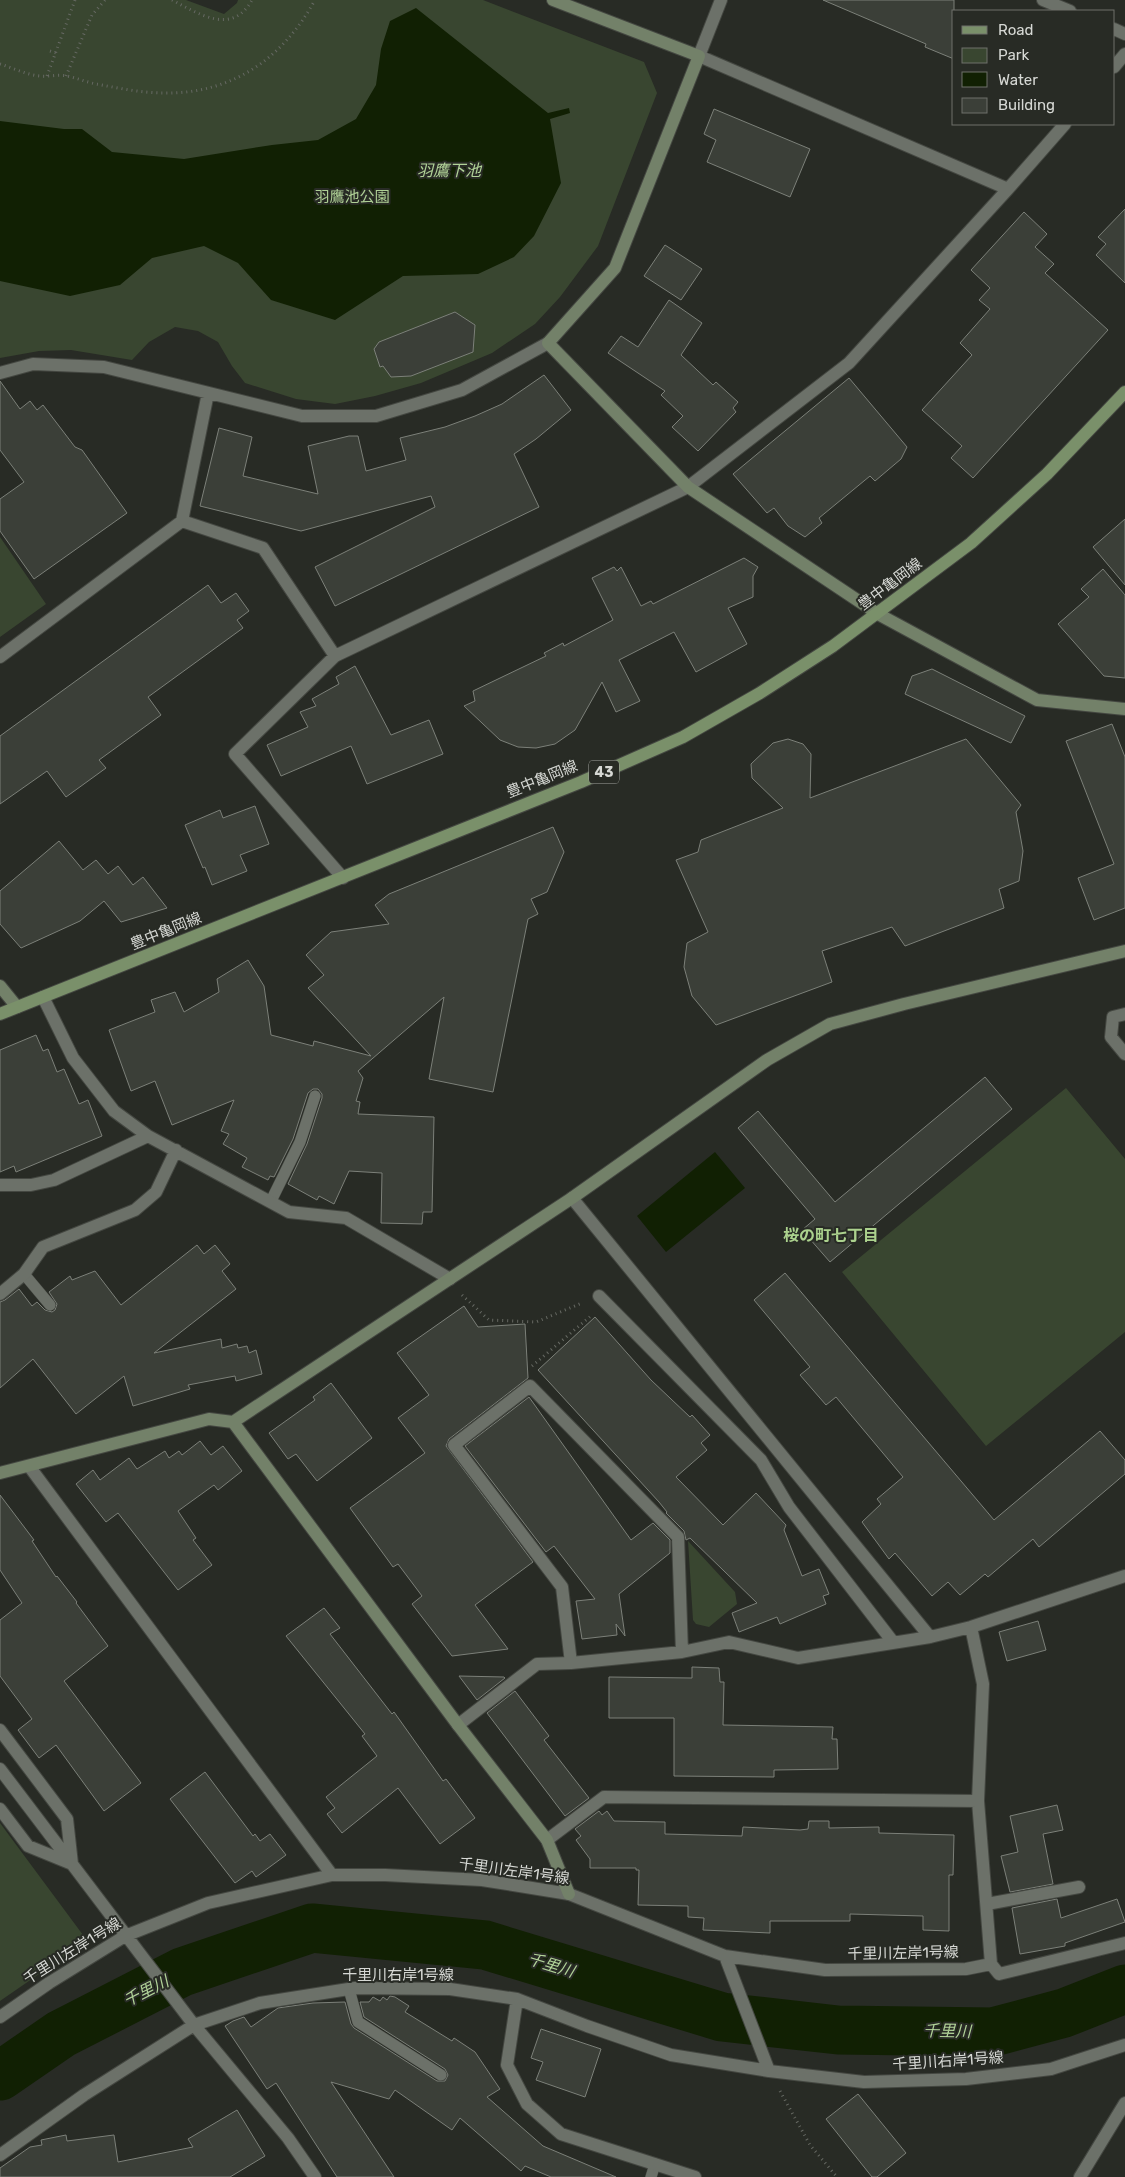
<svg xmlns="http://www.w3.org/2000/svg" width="1125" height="2177" font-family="Rubik,'Noto Sans JP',sans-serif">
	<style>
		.green { fill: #394630 }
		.water { fill: #112003 }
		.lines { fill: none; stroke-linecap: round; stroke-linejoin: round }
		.river { stroke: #112003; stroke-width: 49 }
		.building { fill: #3b3f38; stroke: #7c8079 }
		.lane-casing { stroke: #444741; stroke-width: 12 }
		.street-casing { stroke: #444741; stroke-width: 14 }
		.secondary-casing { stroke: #444741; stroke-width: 14 }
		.primary-casing { stroke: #444741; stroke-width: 14 }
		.path { stroke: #666963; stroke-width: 3; stroke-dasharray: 1 4; stroke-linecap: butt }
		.lane { stroke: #6c7169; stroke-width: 11 }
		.street { stroke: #6c7169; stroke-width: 12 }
		.secondary { stroke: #738169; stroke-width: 12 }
		.primary { stroke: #7a906a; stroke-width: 12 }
		.labels { text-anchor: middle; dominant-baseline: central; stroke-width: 4; stroke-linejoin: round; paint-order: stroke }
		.shield { fill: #282b25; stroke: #a2a4a0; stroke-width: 1 }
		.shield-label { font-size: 14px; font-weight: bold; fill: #d6d8d4 }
		.park-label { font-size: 15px; fill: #aecf95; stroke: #282b25 }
		.street-label { font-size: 15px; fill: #d6d8d4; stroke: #282b25 }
		.water-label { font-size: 16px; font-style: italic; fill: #b1d298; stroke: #282b25 }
		.neighbourhood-label { font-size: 16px; font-weight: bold; fill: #acd28e; stroke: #282b25 }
	</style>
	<rect width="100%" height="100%" fill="#282b25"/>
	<path class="green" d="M0,0h186l38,14 13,-11 1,-3h245l161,62 13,31 -59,153 -38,51 -25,27 -43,29 -71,30 -46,13 -40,8 -39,-5 -51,-16 -13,-17 -14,-24 -20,-11 -23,-4 -26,15 -17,18 -61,-10 -32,1 -39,7z
		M0,537l46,67 -46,33z
		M1066,1088l59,71v173l-139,114 -144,-174z
		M688,1541l47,51 2,12 -28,23 -13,-3 -3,-4z
		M0,1823l83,112 -2,10 -81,56z"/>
	<path class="water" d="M416,8l132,105 21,-5 1,5 -20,6 11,64 -27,53 -20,21 -36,17 -75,2 -68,44 -64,-20 -33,-37 -34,-17 -52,12 -32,27 -50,11 -70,-15v-160l64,8h18l30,23 72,7 88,-14 46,-5 38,-21 20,-34 5,-36 9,-28z
		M715,1152l30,36 -79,64 -29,-36z"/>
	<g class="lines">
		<path class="river" d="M0,2076l61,-42 121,-62 130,-44 173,17 237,72 116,13 155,2 71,-19 61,-24"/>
	</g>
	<path class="building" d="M823,0h131v59l-29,-12 1,-3z
		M714,109l96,40 -20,48 -83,-35 9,-22 -12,-6z
		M1125,209v74l-29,-28 10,-11 -8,-7z
		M1024,212l23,22 -12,13 19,17 -9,9 63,57 -135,148 -22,-20 11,-12 -40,-36 50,-55 -12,-12 30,-34 -11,-9 11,-12 -19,-18z
		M665,245l37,24 -21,31 -37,-24z
		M669,300l33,23 -21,32 32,30 3,-3 22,20 -5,6 3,4 -38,39 -26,-24 11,-11 -22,-21 4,-4 -57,-38 13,-17 17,11z
		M455,312l20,13 -2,27 -62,24 -20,1 -8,-11 -3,1 -6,-18 5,-7z
		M544,375l27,35 -35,29 -22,15 25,53 -204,99 -20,-39 120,-60 -4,-11 -130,35 -101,-25 19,-78 33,9 -9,39 75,18 -10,-48 41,-10h9l8,35 40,-11 -6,-22 45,-11 30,-11 27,-12z
		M849,378l58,69 -6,12 -26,22 -5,-5 -51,42 3,5 -17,14 -17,-11 -14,-18 -7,5 -34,-39z
		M0,381l20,28 10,-8 7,9 6,-5 32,42 7,3 45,63 -93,66 -34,-48v-32l24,-17 -24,-32z
		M1125,519v66l-32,-38z
		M744,558l14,9 -5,9v21l-25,11 19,36 -51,28 -22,-40 -55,28 21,41 -24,11 -14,-30 -27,48 -20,14 -19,4 -18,-1 -18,-7 -36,-34 11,-5 -2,-10 73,-35 -2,-3 19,-10 1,3 49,-26 -21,-42 22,-11 3,4 4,-4 20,39 10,-5 2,3z
		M1103,569l22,26v83l-21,-2 -46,-52 31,-27 -8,-8z
		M208,585l13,18 15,-10 13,18 -12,9 6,8 -95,69 13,18 -62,45 7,8 -40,29 -19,-26 -47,33v-68z
		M355,666l36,69 38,-15 14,34 -76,30 -16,-38 -70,30 -14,-31 41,-18 -8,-15 16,-6 -4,-7 27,-15 -3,-7z
		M932,669l93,47 -14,27 -106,-49 7,-18z
		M1112,724l13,33v151l-31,12 -16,-42 36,-14 -48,-123z
		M788,739l15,5 8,10 -1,44 156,-59 55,66 -5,7 7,39 -4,30 -20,8 5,19 -99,38 -13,-19 -70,24 10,31 -116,43 -24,-29 -8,-29 3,-24 21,-11 -32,-72 22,-8 3,-12 82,-32 -31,-30 -1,-14 22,-21z
		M255,806l14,38 -29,11 7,16 -35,14 -7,-18 -2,1 -18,-43 35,-15 3,8z
		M553,827l11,25 -17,40 -16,7 7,15 -10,5 -35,173 -64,-13 15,-82 -86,74 5,7 -7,23 4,1 -2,12 76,3 -2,95h-9l-1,12 -41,-1 1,-50 -33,-2 -15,33 -15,-8 -2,4 -29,-16 19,-40 15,-46v-4l-4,-5h-5l-5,4 -15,46 -19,38 -4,-1 -2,4 -26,-13 5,-9 -24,-14 6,-10 -8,-3 13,-31 -62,25 -17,-44 -24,10 -22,-61 46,-18 -4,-12 24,-8 9,20 35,-20 -2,-13 31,-19 16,26 7,49 42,11 1,-5 57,15 -63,-68 16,-13 -18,-20 25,-23 58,-8 -14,-19 14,-11z
		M59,841l24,29 13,-10 12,14 10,-8 15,19 10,-8 24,31 -46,14 -17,-21 -24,20 -59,27 -21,-24v-33z
		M36,1035l7,16 5,-2 9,23 7,-3 15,35 9,-4 14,36 -86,36 -2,-6 -14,6v-122z
		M985,1077l27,32 -182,153 -28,-32 13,-11 -77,-91 20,-17 77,91z
		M197,1245l7,9 11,-9 15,19 -8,7 14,18 -82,64 67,-14 1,9 15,-4 1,4 9,-2 2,7 7,-3 6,24 -26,7 -1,-5 -47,9 2,4 -57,17 -9,-30 -48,38 -43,-55 -33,29v-86l5,-2 14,-11 13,17 5,-4 8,8 7,2 3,-2 2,-6 -8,-12 21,-16 2,4 23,-9 26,34z
		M785,1273l209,247 106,-89 25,29v14l-86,73 -6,-8 -45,38 -3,-3 -25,21 -12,-13 -16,14 -37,-43 -6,6 -27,-37 19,-18 -4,-5 26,-22 -67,-80 -10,8 -26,-30 10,-8 -56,-67z
		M464,1306l14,21 47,-3 3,54 -79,61 -3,7 87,116 -58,43 33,44 -56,7 -40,-52 10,-8 -24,-32 -5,3 -43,-59 75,-55 -27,-35 31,-23 -32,-42z
		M595,1317l56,63 39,37 2,-2 18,20 -9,8 6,7 -31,27 47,48 33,-32 30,32 -2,5 18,46 17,-7 10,25 -6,2 3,8 -46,20 -3,-7 -38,15 -7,-19 25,-10 -67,-65 -4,2 -2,-9 -18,-18 1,-1 -8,-10 -121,-132z
		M331,1383l41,55 -55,43 -21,-27 -8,5 -19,-26 46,-33 -2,-3z
		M529,1397l102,143 22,-17 17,17v13l-51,41 6,42 -9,-12 1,11 -35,4 -6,-38 19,-2 -41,-53 -8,6 -81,-106z
		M200,1441l11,14 12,-9 19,25 -24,19 -4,-5 -36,26 18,27 -3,2 19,25 -34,25 -60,-77 -12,9 -30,-38 17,-14 7,10 29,-22 8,11 28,-18 4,7 10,-7 3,4z
		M0,1495l34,45 -2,1 24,36 1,-1 20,26 -1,1 32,43 -44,35 77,102 -37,28 -48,-66 -17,13 -21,-28 14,-11 -32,-43v-56l22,-17 -22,-33z
		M324,1608l16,20 -10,6 62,80 2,-2 49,69 3,-2 29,39 -35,26 -42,-56 -56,45 -15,-19 8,-6 -9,-11 51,-41 -15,-20 3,-2 -79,-98z
		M1038,1621l8,29 -39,11 -8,-29z
		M692,1667l27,1 1,14h4l-1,43 110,2 -1,12h5l1,30 -64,1v7l-100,-1v-58h-65v-41l83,1z
		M459,1676l45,1 1,1 -28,22z
		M515,1691l34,45 -5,4 45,58 -24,18 -78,-103z
		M205,1772l48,64 2,-2 5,7 10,-7 16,21 -30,22 -4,-6 -17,12 -65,-84z
		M1057,1805l6,25 -20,4 10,50 -43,8 -9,-36 17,-4 -8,-36z
		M599,1811l3,4 5,-4 7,10 51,1v12l77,2 1,-9 57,3 8,-1 1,-8h20v7l50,-1v6l75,2 -1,40h-4v56l-26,-1v-14l-73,-2v7h-80v12l-67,-3 1,-12 -16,-1v-11l-50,-1 1,-35h-3v-2h-46v-9l-14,-19 5,-4 -6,-7z
		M1057,1899l4,19 56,-19 8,23 -60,21v3l-45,8 -8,-46z
		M390,1996l5,1 14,9 -4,6 47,29 2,-3 21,14 25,37 -13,8 56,49 73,31h-65l-26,-11 -4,5 -61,-53 -8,12 -57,-40 -6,9 -58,-17 63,95h-57l-61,-94 -9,6 -42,-63 8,-5 11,-4 7,10 27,-19 35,-5 32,-1 6,22 3,4 83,53h8l3,-6 -3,-6 -81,-52 -4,-15h9l4,-5 7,4 3,-4 4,3z
		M541,2029l60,20 -16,48 -49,-17 7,-18 -12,-4z
		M858,2094l48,59 -29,24h-5l-46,-58z
		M237,2110l28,46 -35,21h-230v-9l30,-21 12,-2 -1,-5 25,-5 1,6 47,-6 4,27 75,-15 -5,-8z"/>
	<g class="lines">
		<defs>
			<path id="lane" d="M271,1201l29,-59 15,-46
				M24,1274l26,31
				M349,1989l9,33 83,53
				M651,2177l4,-13"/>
			<path id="street" d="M721,0l-22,56 309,133
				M1043,0l27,11
				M1114,29l11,5
				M1114,67l11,-13
				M0,373l33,-9 71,3 198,49h74l86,-26 86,-47
				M182,521l81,27 72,108
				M0,657l182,-136 26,-128
				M343,878l-108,-124 100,-98 353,-169 161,-124 159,-174 57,-65
				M43,997l30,61 41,53 34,25 141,76 57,6 104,61
				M1125,1014l-12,3 -2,20 14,17
				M0,1185h31l23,-5 94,-44
				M572,1198l358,439
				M0,1294l24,-20 19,-27 92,-37 21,-18 20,-42
				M599,1296l162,164 28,47 104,135
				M29,1466l303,409
				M971,1627l12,57 -5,117 13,163
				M571,1663l-9,-76 -108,-142 76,-59 148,151 4,115
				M458,1725l79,-61 34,-1 111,-11 47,-10 69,16 132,-21 41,-10 154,-51
				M0,1730l67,89 5,45 -44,-18 -28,-37
				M0,1769l194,256 94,113 27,39
				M547,1840l57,-43 374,4
				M987,1904l92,-17
				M725,1956l44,115
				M991,1964l8,10 126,-31
				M517,1999l-10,66 20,39 34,30 134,43
				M0,2017l49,-34 76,-47 83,-33 124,-28h53l97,5 87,14 156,62 100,14 141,-1 25,-5
				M0,2155l84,-60 110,-70 66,-22 95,-15 95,1 67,10 70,27 84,29 98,16 95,11 102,-3 85,-10 74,-24
				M1080,2177l45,-74"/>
			<path id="secondary" d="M553,0l146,56 -84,212 -67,75 140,144 190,127 159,86 88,9
				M0,986l17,21
				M233,1422l339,-224 195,-138 63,-36 74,-20 221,-53
				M0,1473l209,-54 24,3 225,303 89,115 22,54"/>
			<path id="primary" d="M0,1014l581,-232 102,-45 77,-44 73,-47 138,-103 76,-69 78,-82"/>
		</defs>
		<use href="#lane" class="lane-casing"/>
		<use href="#street" class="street-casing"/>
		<use href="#secondary" class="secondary-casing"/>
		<use href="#primary" class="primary-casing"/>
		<path class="path" d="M172,0c27,14 60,36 80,0
			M50,51l6,2
			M0,64c13,4 27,11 40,12 9,1 18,-2 27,0 10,2 19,6 29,8 22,4 46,9 68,9 69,1 119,-35 151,-93
			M47,76l28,-76
			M66,76l26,-61 13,-15
			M462,1295l27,25 47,2 46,-19
			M532,1366l60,-51
			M780,2091l30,54 27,32"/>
		<use href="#lane" class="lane"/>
		<use href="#street" class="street"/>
		<use href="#secondary" class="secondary"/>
		<use href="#primary" class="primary"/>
	</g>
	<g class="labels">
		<rect class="shield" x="589" y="760.5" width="30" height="23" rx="4"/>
		<g class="shield-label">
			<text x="604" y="772">43</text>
		</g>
		<g class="park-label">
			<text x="352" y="197">羽鷹池公園</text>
		</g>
		<g class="street-label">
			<text transform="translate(890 584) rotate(-37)">豊中亀岡線</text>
			<text transform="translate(542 779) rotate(-22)">豊中亀岡線</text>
			<text transform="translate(166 931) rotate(-22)">豊中亀岡線</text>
			<text transform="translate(514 1871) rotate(8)">千里川左岸1号線</text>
			<text transform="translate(72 1951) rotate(-32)">千里川左岸1号線</text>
			<text transform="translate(903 1953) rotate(-1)">千里川左岸1号線</text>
			<text x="398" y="1975">千里川右岸1号線</text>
			<text transform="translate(948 2061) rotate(-4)">千里川右岸1号線</text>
		</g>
		<g class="water-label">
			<text x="449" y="170">羽鷹下池</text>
			<text transform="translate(551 1965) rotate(17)">千里川</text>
			<text transform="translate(146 1991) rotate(-27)">千里川</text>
			<text transform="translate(947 2031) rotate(1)">千里川</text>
		</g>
		<g class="neighbourhood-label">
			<text x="831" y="1235">桜の町七丁目</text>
		</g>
	</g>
	<rect x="952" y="10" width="162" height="115" fill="#282b25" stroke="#6e706b"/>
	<rect x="962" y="26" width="25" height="8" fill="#7a906a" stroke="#6e706b"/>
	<text x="998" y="35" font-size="15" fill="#d6d8d4">Road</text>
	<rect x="962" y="48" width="25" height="15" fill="#394630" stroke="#6e706b"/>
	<text x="998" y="60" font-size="15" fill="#d6d8d4">Park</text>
	<rect x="962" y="72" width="25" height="15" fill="#112003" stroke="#6e706b"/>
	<text x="998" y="85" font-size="15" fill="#d6d8d4">Water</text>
	<rect x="962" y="98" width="25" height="15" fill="#3b3f38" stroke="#6e706b"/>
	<text x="998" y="110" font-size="15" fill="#d6d8d4">Building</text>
</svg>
